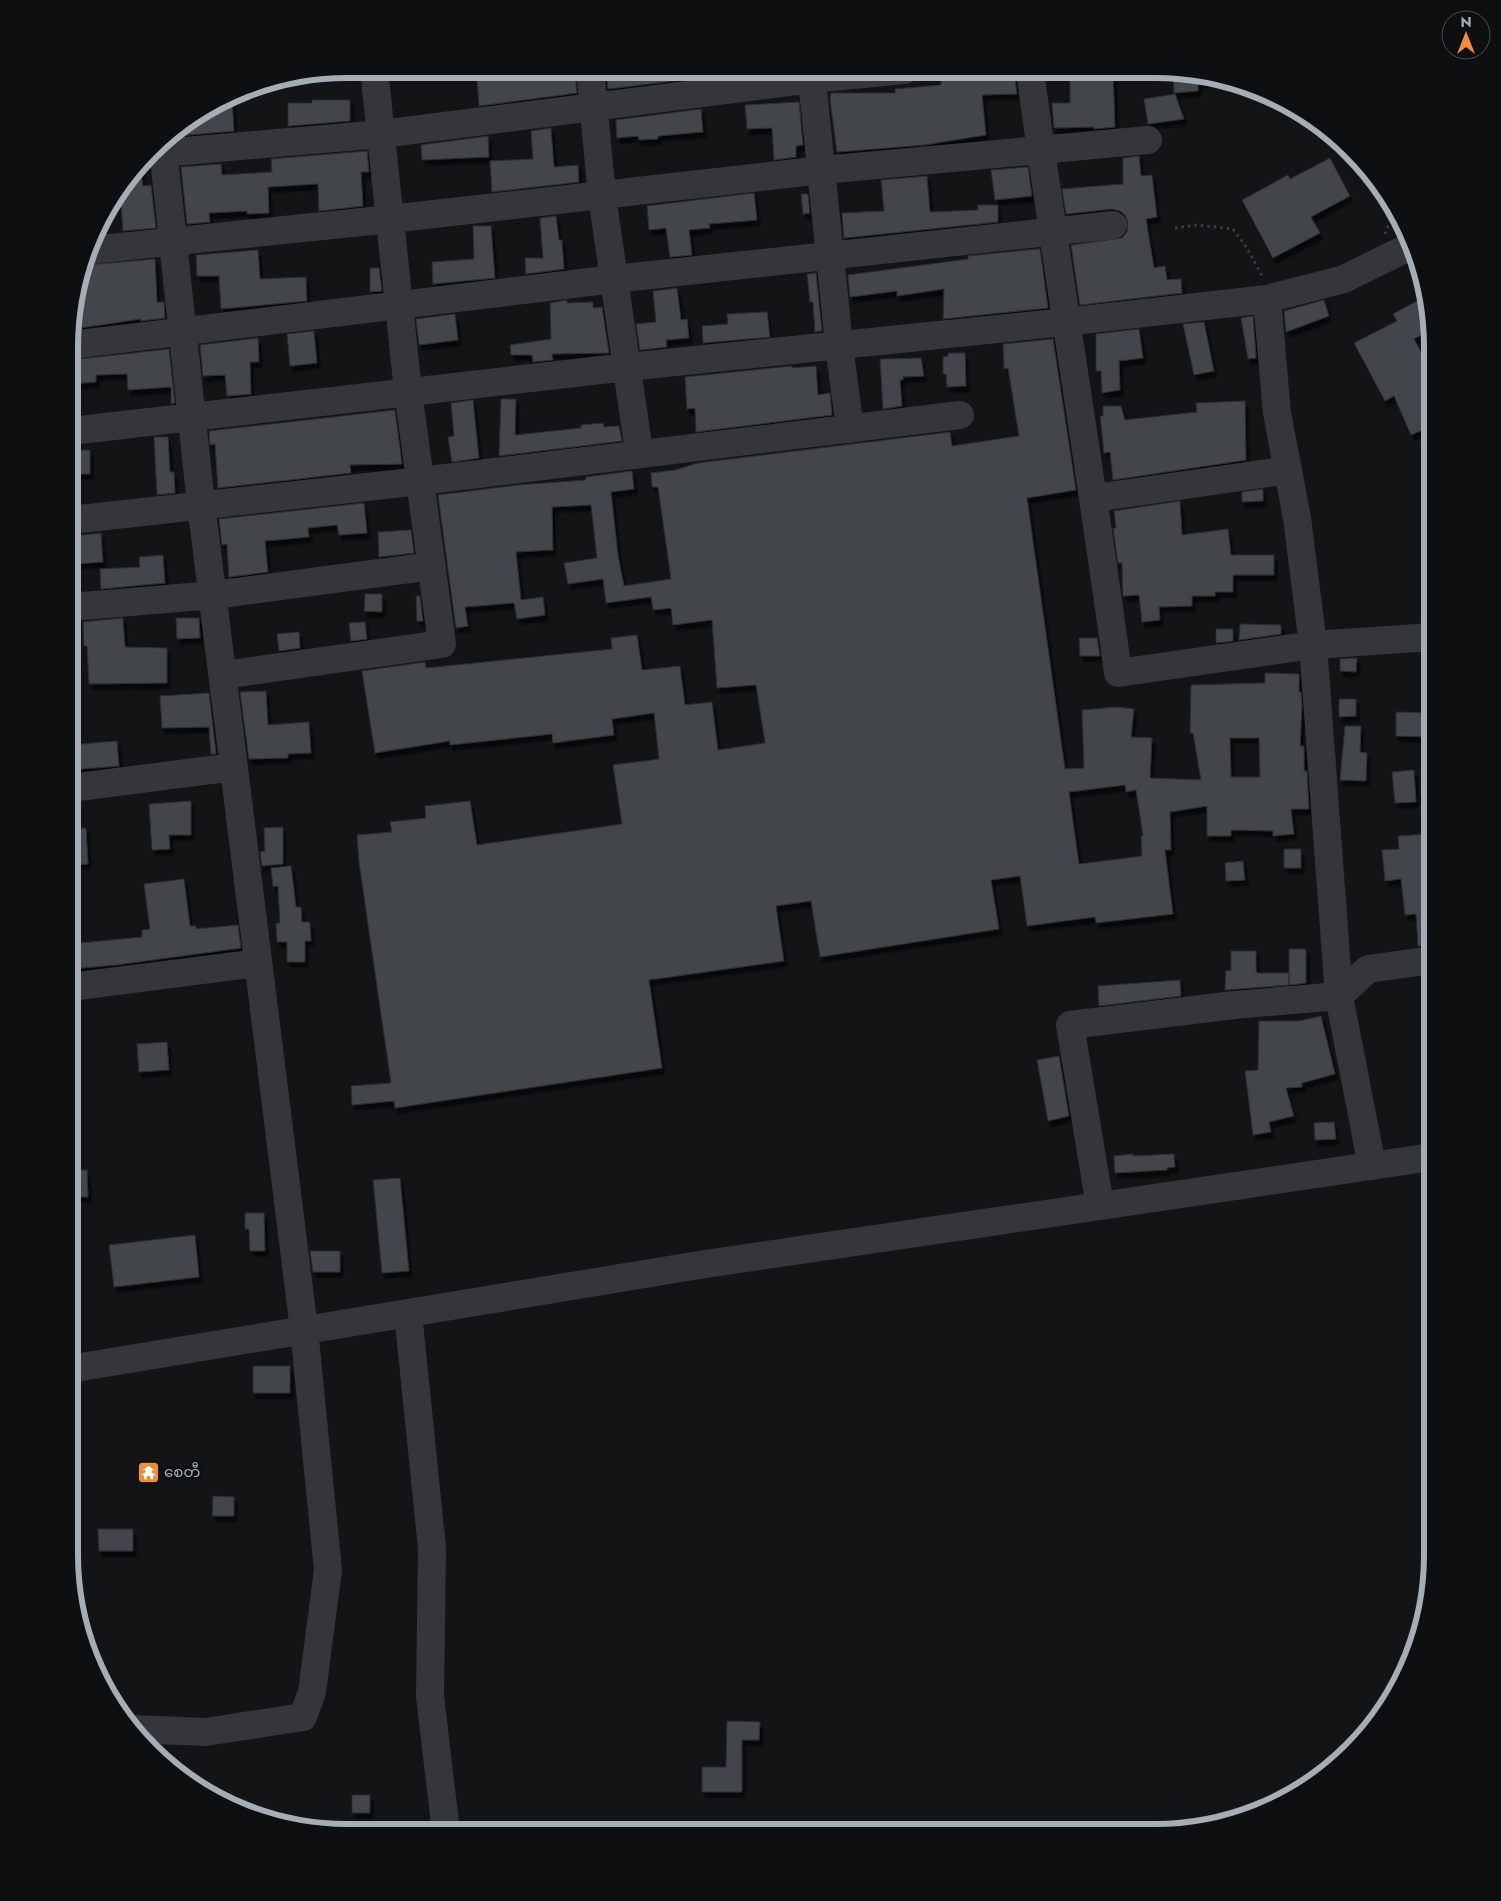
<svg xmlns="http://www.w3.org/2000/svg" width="1501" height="1901" font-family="Jost,'Noto Sans Myanmar',sans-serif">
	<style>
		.building { fill: #424448; stroke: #2d2e31; fill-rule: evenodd; filter: url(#shadow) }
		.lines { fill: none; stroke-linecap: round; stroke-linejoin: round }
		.path { stroke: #3a3d41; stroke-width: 3; stroke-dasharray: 2.5 4; stroke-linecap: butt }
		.minor { stroke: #34363a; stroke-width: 28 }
		.labels { text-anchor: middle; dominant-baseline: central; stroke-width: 5; stroke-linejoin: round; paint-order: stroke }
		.poi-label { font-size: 15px; fill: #a5adb5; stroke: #0e0f10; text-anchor: start }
		.rim { fill: none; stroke: #a5adb5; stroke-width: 6 }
	</style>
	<defs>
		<filter id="shadow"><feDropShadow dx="3" dy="5.5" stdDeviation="1" flood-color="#0009"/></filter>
	</defs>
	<rect width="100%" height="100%" fill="#131415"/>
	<path class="building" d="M606,69l92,1 1,8 -91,11z
		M1070,71h43l2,56 -21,2v-2l-40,1 -2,-25h18z
		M1173,71h18l24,7 -17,6v7l-24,2z
		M505,75v4l39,-4v4l31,-4 2,18 -98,13 -2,-28z
		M1015,78l2,16 -35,1 4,40 -62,10 -87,7 -7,-53 1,-6h64v-4l46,-4v-5z
		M1175,94l9,25 -36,5 -4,-25z
		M232,98l2,33 -57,5 -2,-5z
		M312,100h38v21l-62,5v-23h24z
		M799,102l4,43 -7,1v11l-22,3 -2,-32 -25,1 -2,-24z
		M701,109l2,23 -45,4v3l-19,1 -1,-4 -21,2 -1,-18z
		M551,128l3,39 24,-2 1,17 -87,10 -2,-31 43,-2 -2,-28z
		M488,136l1,21 -67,3 -1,-15z
		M367,151l2,21h-8l2,34 -44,5 -1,-27 -50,3 1,26 -22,1v-3l-38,2 1,9 -23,2 -6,-57 40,-3 1,11 50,-3 -1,-13z
		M1139,156l2,20 11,-1 5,42 -11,2 8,49 11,-2 2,14 14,-1 1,14 -102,12 -9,-60 51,-7 5,-6 1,-9 -3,-8 -5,-4 -8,-2 -46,5 -4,-25 61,-5v-26z
		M1330,158l20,38 -39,21 9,16 -47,25 -31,-58 46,-25 2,4z
		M140,166l3,20 8,-1 5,43 -33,3 -3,-41z
		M1028,167l4,29 -37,4 -4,-30z
		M927,176l3,36 48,-2v-5h20v17l-154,16 -2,-25 42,-2 -3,-31z
		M754,193l3,27 -48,4 1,4 -21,2 3,25 -22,2 -4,-29 -17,2 -2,-24z
		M801,194h7l2,19 -7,1z
		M556,216l3,24h3l2,29 -38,5 -1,-16h18l-3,-40z
		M473,226h18l4,52 -62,6 -1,-22 42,-3z
		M1037,249h3l8,59 -105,11 1,-30 -47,7v-5l-47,6 -2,-22 120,-16v-3z
		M258,250l2,29 46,-2 1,24 -86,8 -2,-33h-22l-1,-21z
		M155,259l2,43h7l1,16 -24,3v-2l-68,10 -1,-21 3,-11h7l-1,-16 6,-16z
		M370,268h9l3,23 -12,1z
		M816,273l6,58 -7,1 -2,-30h-3l-3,-28z
		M677,288l4,32 6,-1 2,19 -23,2 1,7 -27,3 -4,-26 20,-2 -3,-31z
		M1426,296l4,34 -16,9 18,33v54l-21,9 -17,-39 -9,5 -31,-58 43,-22 -4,-7z
		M567,300v3l26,-1v6l9,-1 7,46 -57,1 1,6 -20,2 -1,-7h-21l-1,-10 41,-6 -1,-36z
		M1324,300l5,16 -43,16 -2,-21z
		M767,312l3,25 -67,6 -1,-17 26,-2 -1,-10z
		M455,314l3,26 -39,5 -3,-26z
		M1253,316l3,42 -8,1 -7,-41z
		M1204,322l10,49 -20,4 -11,-51z
		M1139,329l4,29 -24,3 1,29 -18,3 -1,-22h-5v-37z
		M314,331l3,32 -27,3 -3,-32z
		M258,338l1,24h-9l1,32 -24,2 -2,-21 -22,1 -3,-31z
		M1053,339l23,151 -49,8 38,271 19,-1 -2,-58 35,-3 17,2 -3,28 21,1 -2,40 51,2 -8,-47h-3l1,-48 74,-2v-10l34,1v18h2l1,15 -2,39h4v25h3l2,38h-18l3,25 -21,2v-5l-42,-1v6h-24v-30l-37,6 1,38h-6l8,64 -77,9 -1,-6 -68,9 -7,-50 -29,4 8,49 -179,28 -9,-56 -35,5 8,55 -135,19 13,88 -267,40 -1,-7 -42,4 -1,-19 40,-3 -32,-221 -2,-27 35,-3 -2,-10 36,-4 -1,-12 45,-5 7,44 145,-21 -9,-59 46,-6 -5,-46 -42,6 2,16 -61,8 -1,-9 -102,11v-4l-75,12 -13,-82 63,-9 1,6 186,-19 -1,-11 26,-3 5,35 38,-4 5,39 27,-3 6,48 47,-7 -9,-58 -39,3 -5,-68 -39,5 -2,-17 -18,2 -2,-13 -45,6 -3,-24 -35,5 -4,-21 33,-5 -6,-53 -39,2 1,43 -37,2 5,48 22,-3 2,18 -28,4 -3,-16 -49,4 3,19 -12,2 -18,-133 80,-10 68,-5v-3l46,-6 2,18 -23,3 7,63 6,31 47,-7 -13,-92h-6l-1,-14 24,-3 23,-7 252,-31 2,14 67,-10 -11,-68 -4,1 -1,-25zM1230,738h29l1,39h-29zM1125,785l1,7 10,-2 7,46h-2l1,20 -63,8 -10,-72z
		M169,349l6,54 -4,1v-17l-43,3 -1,-16 -31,1v7l-25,2v-24z
		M948,353h17l1,33 -19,1 -1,-13h-3v-17l5,-1z
		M921,358l3,18 -21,1v3h-3l2,26 -19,3 -3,-50z
		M792,366v2l24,-2 2,29 12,-2 2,22 -136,17 -1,-24 -8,1 -2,-32z
		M501,399h15l-1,36 66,-7v-3l22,-2 1,4 15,-1 3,15 -123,15z
		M473,400l6,58 -27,4 -4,-25 6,-1 -3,-33z
		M1245,401l1,59 -133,20 -3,-28 -6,1 -4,-37h3v-10h18l4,14 72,-8 -1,-9z
		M395,410l7,54 -52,1 1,8 -133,15 -3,-44 -5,1 -1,-14z
		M154,437h14l2,35h4l1,21 -18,2z
		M71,450h19v24h-19z
		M1263,489v12l-21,1v-10z
		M1180,501l2,34 46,-6 3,26h43v20h-41v17h-18v4h-23v10l-33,1 1,13 -18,2 -3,-27 -16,1 -1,-33h-4l-5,-35h3l-2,-17z
		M364,503l3,30 -28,2 -2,-10 -29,3 1,9 -44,4 3,31 -39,5 -2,-33 -5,1 -3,-26z
		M411,530l3,23 -35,4 -1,-25z
		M101,533l2,29 -29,2 -1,-28z
		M163,555l2,28 -64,6 -1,-20 40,-2 -1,-10z
		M365,594h17v18l-18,-1z
		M416,596h4l3,25h-6z
		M123,618l2,29 42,1v35l-78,1 -2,-38h-3l-1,-24z
		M176,618h23l1,20 -23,1z
		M365,622l2,17 -16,2 -2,-18z
		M1240,624l41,1v9l-42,6z
		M1216,629h17v12l-17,2z
		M299,632l1,16 -21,3 -2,-17z
		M1079,638h18l3,18h-20z
		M1357,658l-1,14 -16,-1v-12z
		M266,691l2,34 41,-3 2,31 -23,1v4l-39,1 -9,-67z
		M209,693l7,61h-5l-2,-27 -47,1 -2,-32z
		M1339,699h17v17l-17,1z
		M1396,712l36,1v24l-36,-1z
		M1345,726h16l-1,26 7,1 -1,28 -26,-1z
		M117,741l2,25 -49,4v-25z
		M1414,770l2,32 -21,1 -3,-31z
		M191,801v34h-22l1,14 -18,1 -3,-46z
		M283,827v37l-21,2 -2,-14 5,-1 -1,-23z
		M86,828l2,36 -18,1v-36z
		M1427,834l5,55v56l-14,1 -2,-32 -11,1 -4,-36 -16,2 -3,-31 17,-1 -1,-13z
		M1284,849h17v19h-17z
		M1243,861l2,19 -19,1 -1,-18z
		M291,866l5,41h5l1,15h8l1,19h-6v21h-18v-20h-10l-1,-19h4l-2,-37 -5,1 -2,-19z
		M184,879l6,47h6v3l42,-4 3,23 -125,17 -46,4v-25l72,-7v-7l8,-1 -6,-45z
		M1289,949h17v34l-17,2z
		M1231,951h25v20l2,2h31v12l-64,5 1,-20 5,1z
		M1180,980l1,16 -82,10 -1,-20z
		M1321,1016l14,58 -33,9v4l-16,1 8,28 -25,6 2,10 -18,3 -8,-64 13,-1 1,-49h40z
		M167,1042l2,28 -30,2 -2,-28z
		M1059,1056l10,60 -21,5 -11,-61z
		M1334,1122l2,17 -21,1 -1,-17z
		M1133,1154v2l41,-2 1,13 -8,1v2l-52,3 -1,-17z
		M70,1170h17l1,27h-19z
		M400,1178l9,93 -27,2 -9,-93z
		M245,1213h19l1,38h-15l-1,-22h-4z
		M195,1235l4,42 -85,10 -5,-42z
		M310,1251h30v21h-27z
		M253,1366h37v27h-37z
		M213,1496l21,1v19h-22z
		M98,1529h35v22h-34z
		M727,1721l33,1 -1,18h-17v52h-40v-25h24z
		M352,1795h18v18h-18z"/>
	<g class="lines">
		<path class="path" d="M1175,228l22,-3 36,4 14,19 15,28
			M1385,234l10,-26"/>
		<path class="minor" d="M590,69l12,127 37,256
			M811,70l28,275 11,84
			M1030,71c27,201 61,401 88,602l195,-28 119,-8
			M150,154l231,-20 431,-55 92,-9
			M91,250l299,-31 432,-49 326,-30
			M1267,299l10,114 20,105 16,127 26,351 33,170
			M71,345l543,-66 499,-54
			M71,431l556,-64 438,-45 202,-23 77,-20 67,-33
			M1095,498l193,-28
			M71,520l350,-39 539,-66
			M71,607l143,-12 218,-29
			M223,675l219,-31 -34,-253 -34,-322
			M70,788l164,-21
			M70,987l188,-24
			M1100,1206l-30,-181 164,-20 105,-9 29,-27 64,-9
			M408,1313l24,235 -2,148 16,136
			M69,1369l630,-104 733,-108
			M132,1729l74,3 97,-15 9,-25 16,-122 -24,-241 -103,-825 -39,-365"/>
	</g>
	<defs>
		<symbol id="temple-square" viewBox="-11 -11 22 22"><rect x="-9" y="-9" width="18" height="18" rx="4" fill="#f08f31" stroke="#0e0f10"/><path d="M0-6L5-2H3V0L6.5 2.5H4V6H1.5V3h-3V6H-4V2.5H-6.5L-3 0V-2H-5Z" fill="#fff"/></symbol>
	</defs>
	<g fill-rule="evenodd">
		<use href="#temple-square" x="136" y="1460" width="25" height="25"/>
	</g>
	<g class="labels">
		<g class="poi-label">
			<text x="164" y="1472">စေတီ</text>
		</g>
	</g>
	<path d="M0 0H1501V1901H0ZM347 78H1155A269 269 0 0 1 1424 347V1555A269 269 0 0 1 1155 1824H347A269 269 0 0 1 78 1555V347A269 269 0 0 1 347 78Z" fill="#0e0f10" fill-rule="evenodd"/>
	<path class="rim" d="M347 78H1155A269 269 0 0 1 1424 347V1555A269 269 0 0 1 1155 1824H347A269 269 0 0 1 78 1555V347A269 269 0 0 1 347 78Z"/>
	<g transform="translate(1466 35)"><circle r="24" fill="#0e0f10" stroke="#4a4e52"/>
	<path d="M0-4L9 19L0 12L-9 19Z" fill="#f08f31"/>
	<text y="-8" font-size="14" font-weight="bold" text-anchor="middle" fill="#a5adb5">N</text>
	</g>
</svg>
